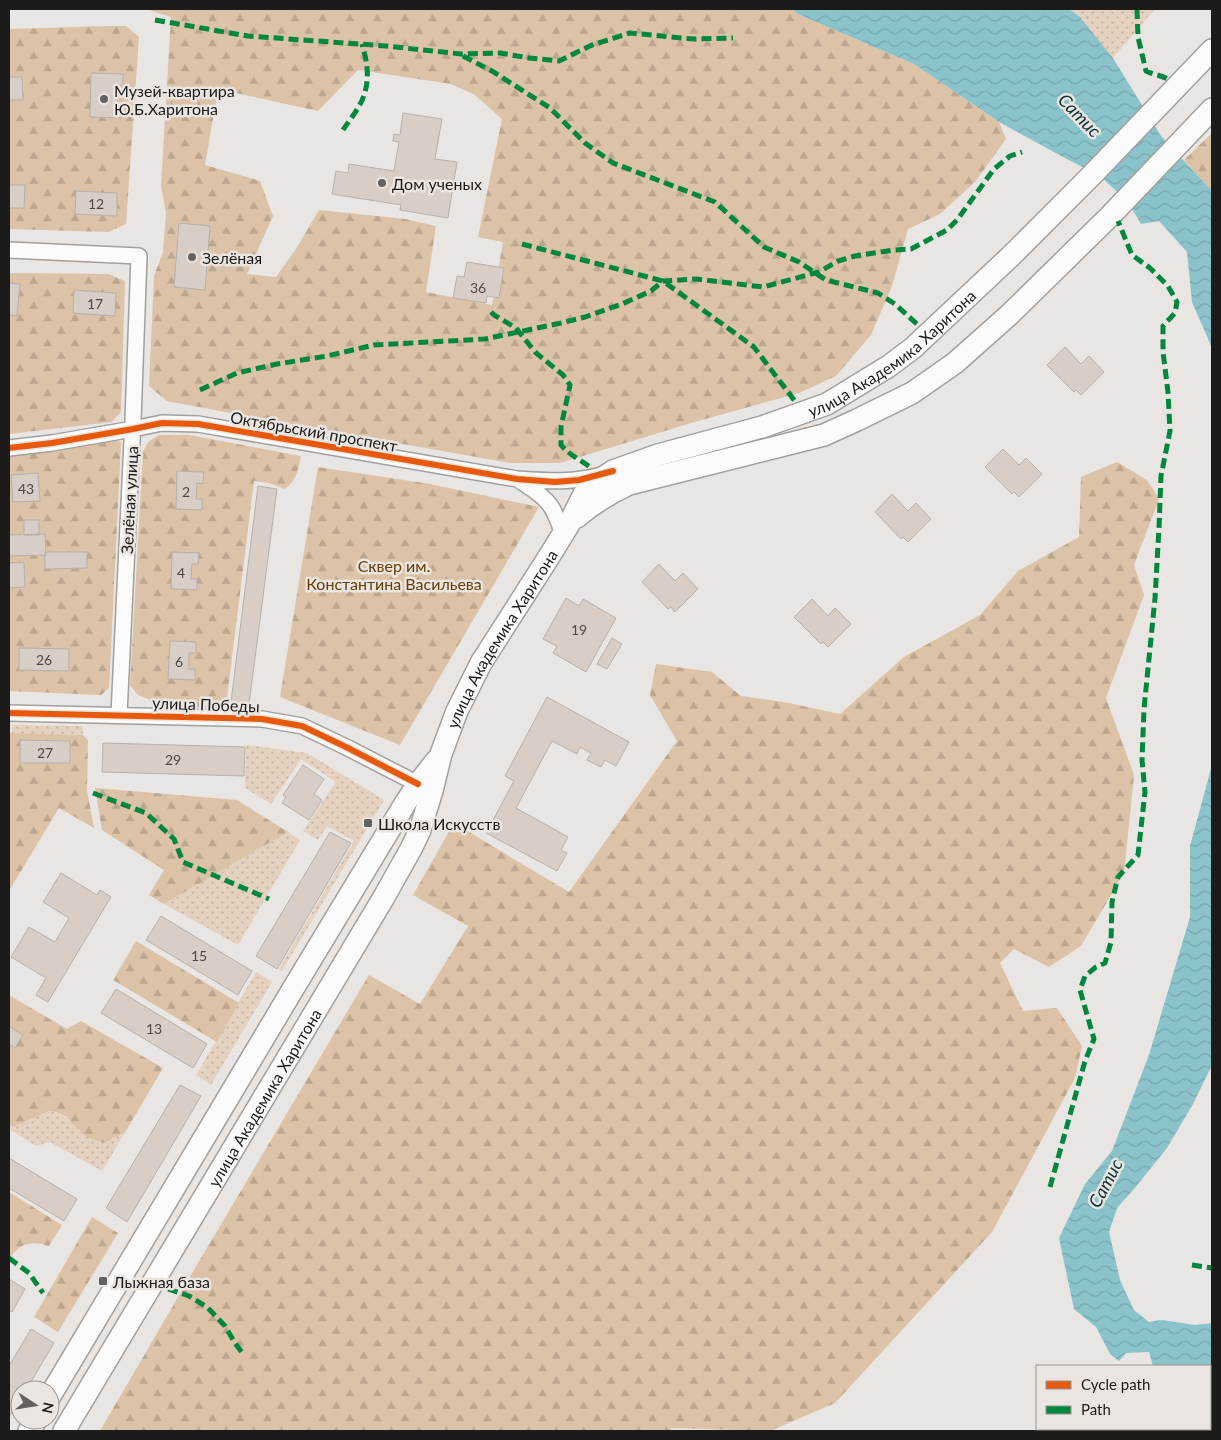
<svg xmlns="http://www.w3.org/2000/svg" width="1221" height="1440" font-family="Lato,sans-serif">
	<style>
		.grass { fill: url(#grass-dots) }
		.forest { fill: url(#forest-firs); fill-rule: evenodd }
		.water { fill: url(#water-waves) }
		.building { fill: #d8cec5; stroke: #b3b0ae }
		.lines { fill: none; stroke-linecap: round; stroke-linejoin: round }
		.street-casing { stroke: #a29f9d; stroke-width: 18 }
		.secondary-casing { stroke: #a29f9d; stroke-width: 24 }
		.street { stroke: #fcfbfb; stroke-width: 15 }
		.secondary { stroke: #fcfbfb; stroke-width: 21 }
		.quiet { stroke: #00873e; stroke-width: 5; stroke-dasharray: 10 5; stroke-linecap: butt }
		.cycleway-casing { stroke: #eae5e0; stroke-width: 9 }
		.cycleway { stroke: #e8590c; stroke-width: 6 }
		.poi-dot { fill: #646260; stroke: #eae5e0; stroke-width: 2 }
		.labels { text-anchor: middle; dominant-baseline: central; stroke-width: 5; stroke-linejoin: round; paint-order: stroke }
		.number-label { font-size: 14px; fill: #4d4946 }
		.poi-label { font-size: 16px; fill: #1d1b1a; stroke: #eae5e0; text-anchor: start }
		.street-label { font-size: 16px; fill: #1d1b1a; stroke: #eae5e0 }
		.park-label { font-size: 16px; fill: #683d00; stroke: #eae5e0 }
		.water-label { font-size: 18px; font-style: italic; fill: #0b3439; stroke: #eae5e0 }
	</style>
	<defs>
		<pattern id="grass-dots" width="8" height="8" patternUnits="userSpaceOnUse" patternTransform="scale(1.25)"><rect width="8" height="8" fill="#e4d1bf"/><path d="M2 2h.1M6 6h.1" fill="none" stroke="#c3b3a4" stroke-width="1.8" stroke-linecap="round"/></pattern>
		<pattern id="forest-firs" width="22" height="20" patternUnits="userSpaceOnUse" patternTransform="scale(1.25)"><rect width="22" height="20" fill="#dcc2a7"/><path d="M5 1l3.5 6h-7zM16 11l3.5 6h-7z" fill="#bca68f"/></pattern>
		<pattern id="water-waves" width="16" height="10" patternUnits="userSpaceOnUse" patternTransform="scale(1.25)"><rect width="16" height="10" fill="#8bc3cb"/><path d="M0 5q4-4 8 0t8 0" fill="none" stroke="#78a7ae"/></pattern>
	</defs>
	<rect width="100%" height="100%" fill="#e8e5e2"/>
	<path class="grass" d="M1069,9h86l-42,49 -33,-41z
		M12,725l71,1v9l-71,-2z
		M246,745l61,8 77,47 -102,171 -3,-2 75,-128 -27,-15 -9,14 -15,-9 33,-49 -35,-23 -30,45 -26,-16z
		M288,832l12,8 -62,105 -74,-41z
		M256,972l16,10 -61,103 -15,-10z
		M49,1111c16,2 40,22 55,32l22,-12 -24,40 -52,-29 -14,4 -27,-17v-3l4,1z"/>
	<path class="forest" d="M146,9h645l9,6 114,49 85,58 7,17 -31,43 -35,32 -32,15 -16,57 -21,49 -35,41 -37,17 -108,30 -131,40h-50l-220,-39 -123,-23 -18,-15 5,-110 9,-24 3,-39 -5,-27 10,-169zM358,70l93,14 24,11 27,24 -24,118 25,5 -11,63 -66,-13 10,-66 -31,-7 -86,-9 -23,39 -20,28 -29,-3 26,-58 -13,-35 -55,-16 13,-76 100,22z
		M109,26h17l13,11 -13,187 -18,8 -99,-3v-200z
		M1212,133v59l-28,-32z
		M9,273l99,1 17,7 -4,131 -9,10 -103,12z
		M159,435h30l112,21c-3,14 -5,25 -16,33l-16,-6 -15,-2 -28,225 -12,3 -56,-6 -20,-8 -8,-10 13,-233 5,-10z
		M114,438l7,5 -12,245 -8,7 -92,-4v-235l38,-4z
		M1117,462l30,18 12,19 -25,66 10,30 -38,103 28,77 -10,98 -43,73 -32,21 -35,-18 -14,14 23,48 34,-3 25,38 -7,32 -83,154 -157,171 -65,28 -100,-3 3,3h-573l88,-151 181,-305 51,29 48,-78 -55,-31 41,-72 115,69 108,-151 -27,-46 6,-31 56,8 29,24 43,6 56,12 64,-57 76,-42 38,-44 61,-34 2,-60z
		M318,467l112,17 109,23 -139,238 -120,-48z
		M9,733l74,2 5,5 -1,51 7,37 -35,-20 -50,83z
		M95,788l142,12 51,32 -124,72 -15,-9 15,-25 -62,-40z
		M136,941l103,62 -22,39 -104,-62z
		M9,995l58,34 14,-8 82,47 -37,63 -22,12 -19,-7 -18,-19 -11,-5 -7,-1 -36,16 -4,-2z
		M9,1192l53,33 -13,21c-18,-6 -29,-3 -40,13z
		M92,1217l26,16 -60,99 -24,-15z"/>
	<path class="water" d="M791,9h278l11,8 33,41 48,78 51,55v157l-20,-46 -5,-50 -28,-31 -18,3 -13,-22 -28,-26 -39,-20 -62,-34 -85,-58 -114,-49z
		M1212,765v300l-19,39 -26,44 -33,41 -17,19 -8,24 11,48 14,30 15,12 13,-2 33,5 17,-2v74l-2,-6v-25h-57l-4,-14 -23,1 -7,8 -9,-7 -14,-27 -22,-18 -15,-71 26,-54 27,-33 37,-96 41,-138v-71z"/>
	<path class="building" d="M91,73l32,1v11h-5l-1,23h5v10l-32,-1z
		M9,77h13l1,23h-14z
		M403,113l39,6 -7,40 22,3 -9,56 -48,-8 1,-5 -69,-11 4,-23 12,2 1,-9 45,7 5,-29 -6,-1 1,-7 6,1z
		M9,185h16l-1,23h-15z
		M76,191l41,2v23l-42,-2z
		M179,223l31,3 -5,64 -31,-3z
		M467,262l37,6 -5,30 -12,-2 -1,7 -33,-5 4,-22 7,1z
		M9,283l11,1 -3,32 -8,-1z
		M74,290l42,3 -1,23 -42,-3z
		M1065,347l16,17 8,-8 15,16 -23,23 -5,-5 -2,2 -27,-27z
		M1003,449l16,16 7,-7 16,16 -23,23 -5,-5 -2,2 -27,-27z
		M177,471l27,1 -1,12 -6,-1 -1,16h6v11l-26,-1z
		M38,473l2,28 -27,1 -2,-27z
		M258,486l19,3 -28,215 -18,-2z
		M892,494l16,17 8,-8 15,16 -23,23 -5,-5 -2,2 -26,-27z
		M24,520h15v15h-15z
		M45,534l1,21 -37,1v-21z
		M45,552h42v16l-42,1z
		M172,552l27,1 -1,11h-6l-1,15h6v11l-26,-1z
		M24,562l1,25 -16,1v-25z
		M659,564l16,17 8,-8 15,16 -23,23 -4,-5 -3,2 -26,-27z
		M566,598l13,8 4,-7 33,19 -30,54 -33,-19 4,-7 -14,-7z
		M812,599l16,17 7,-8 16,16 -23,23 -5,-5 -2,2 -27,-27z
		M612,638l10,6 -15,25 -10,-5z
		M170,641l26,1v11h-7v16h6v11l-27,-1z
		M19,648l50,1v22l-50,-1z
		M547,697l82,45 -13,24 -11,-6 -4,7 -14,-7 4,-7 -11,-6 -3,7 -25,-13 -36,67 52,29 -7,13 6,3 -10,18 -71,-38 28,-52 -9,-5z
		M20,740l50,1v22h-50z
		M103,743l142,4 -1,29 -142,-4z
		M303,765l21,14 -10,15 8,6 -13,20 -27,-17 4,-6 -3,-2z
		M330,832l21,11 -74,126 -21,-13z
		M61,873l36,22 3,-5 11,7 -63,105 -12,-7 10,-17 -35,-21 18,-30 26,15 14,-24 -26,-16z
		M161,916l91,55 -14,24 -92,-55z
		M116,989l91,55 -14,24 -92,-55z
		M9,1026l14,9 -8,13 -6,-4z
		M180,1085l21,11 -74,126 -21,-14z
		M9,1158l68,41 -13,22 -55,-33z
		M9,1279l16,10 -13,23 -3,-2z
		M31,1329l23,14 -28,47h-6v9l-11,18v-51z"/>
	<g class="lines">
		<defs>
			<path id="street" d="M9,250l130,6 -6,164 -14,295
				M9,448l43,-5 81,-14 29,-6 36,1 319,55c31,2 55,4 85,-4
				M519,480c10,7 23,14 31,25 6,8 9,19 13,29
				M9,713l253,6 40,7 44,21 72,37"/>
			<g id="secondary">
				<path d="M577,517c16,-14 33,-24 52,-33l195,-49 33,-15 55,-27 43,-30 54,-48 100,-98 103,-108"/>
				<path d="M50,1396l246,-412 110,-182 12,-18 18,-23"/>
				<path d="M29,1431l7,-11"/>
				<path id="s1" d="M64,1431l320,-534 28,-50 8,-17 12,-39 9,-37 16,-43 24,-48 64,-100 23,-37 16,-32 11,-11 18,-12 45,-16 104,-28 65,-23 62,-38 24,-18 99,-93 78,-78 122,-127"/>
			</g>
		</defs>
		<use href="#street" class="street-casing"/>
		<use href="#secondary" class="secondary-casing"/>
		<use href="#street" class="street"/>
		<use href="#secondary" class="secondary"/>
		<path class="quiet" d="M1137,9l1,28 8,34c8,4 16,4 23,9
			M155,20l93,16 138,10 75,8 39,-1 29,5 30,3 33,-16 38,-12 63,6 40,-1
			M463,56l29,15 58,37 35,35 28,20 102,39 49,45 35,15 27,18 52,13 17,11 24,22
			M343,130c7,-11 17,-22 21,-35 6,-16 3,-35 -2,-51
			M522,244l141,37 91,66 43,57
			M491,312l3,3 22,13 19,24 28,23 7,10 -9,42v18c10,11 18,14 29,22
			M200,390l37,-17 40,-9 50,-8 47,-11 111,-6 76,-16 24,-6 37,-13 29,-13 12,-10 33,-2 67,8 56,-15 19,-11 17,-5 39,-6 17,-1 36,-19 10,-10 37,-51 16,-13 12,-4
			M93,793l53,20 28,26 9,23 86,37
			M1050,1187l35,-126 9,-22 -14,-49 5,-14 11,-9 9,-4 6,-21 1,-40 6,-25 20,-22 7,-63 -3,-32 2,-51 11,-111 4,-70 2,-52 9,-45 -2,-39 -5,-40v-26l12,-13 2,-11 -9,-16 -18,-18 -18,-13 -14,-34
			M9,1258l20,15 14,20
			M1192,1265l20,3
			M168,1289l21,7 18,11 18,19 10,17 9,12"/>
		<defs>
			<path id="cycleway" d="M9,448l43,-5 81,-14 29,-6 36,1 319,55 38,3 24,-2 34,-9
				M9,713l253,6 40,7 44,21 72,37"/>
		</defs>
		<use href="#cycleway" class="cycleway-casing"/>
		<use href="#cycleway" class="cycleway"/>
	</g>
	<g class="poi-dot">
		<circle cx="104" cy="99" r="5"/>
		<circle cx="382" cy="183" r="5"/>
		<circle cx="192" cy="257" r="5"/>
		<rect x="363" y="818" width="10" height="10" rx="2.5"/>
		<rect x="98" y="1276" width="10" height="10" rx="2.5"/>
	</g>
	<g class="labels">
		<g class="number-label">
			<text x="96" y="203">12</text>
			<text x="478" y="287">36</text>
			<text x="95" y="303">17</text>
			<text x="26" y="488">43</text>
			<text x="186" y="491">2</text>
			<text x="181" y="572">4</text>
			<text x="579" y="629">19</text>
			<text x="44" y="659">26</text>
			<text x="179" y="661">6</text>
			<text x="45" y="752">27</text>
			<text x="173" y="759">29</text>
			<text x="199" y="955">15</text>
			<text x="154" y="1028">13</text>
		</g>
		<g class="poi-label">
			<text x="114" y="90">Музей-квартира<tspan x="114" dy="18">Ю.Б.Харитона</tspan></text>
			<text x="392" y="183">Дом ученых</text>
			<text x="202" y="257">Зелёная</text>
			<text x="378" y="823">Школа Искусств</text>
			<text x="113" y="1281">Лыжная база</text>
		</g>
		<g class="street-label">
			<text stroke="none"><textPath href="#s1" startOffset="1419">улица Академика Харитона</textPath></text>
			<text transform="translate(314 431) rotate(10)">Октябрьский проспект</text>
			<text transform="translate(129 500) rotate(-87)">Зелёная улица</text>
			<text stroke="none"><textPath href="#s1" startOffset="908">улица Академика Харитона</textPath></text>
			<text transform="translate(206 704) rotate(2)">улица Победы</text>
			<text stroke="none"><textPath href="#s1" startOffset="389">улица Академика Харитона</textPath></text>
		</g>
		<g class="park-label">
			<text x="394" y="565">Сквер им.<tspan x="394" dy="18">Константина Васильева</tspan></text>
		</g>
		<g class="water-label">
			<text transform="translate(1080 115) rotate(46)">Сатис</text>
			<text transform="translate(1105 1183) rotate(-62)">Сатис</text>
		</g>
	</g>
	<rect width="1221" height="1440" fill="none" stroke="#1d1b1a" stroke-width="20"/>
	<rect x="1036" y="1365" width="175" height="65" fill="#eae5e0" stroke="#989491"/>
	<rect x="1046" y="1381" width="25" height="8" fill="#e8590c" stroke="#989491"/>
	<text x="1081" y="1390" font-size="15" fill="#1d1b1a">Cycle path</text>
	<rect x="1046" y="1406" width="25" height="8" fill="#00873e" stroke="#989491"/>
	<text x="1081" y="1415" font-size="15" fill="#1d1b1a">Path</text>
	<g transform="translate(35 1405) rotate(102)"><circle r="24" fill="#eae5e0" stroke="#989491"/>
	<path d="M0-4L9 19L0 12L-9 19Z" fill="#646260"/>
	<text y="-8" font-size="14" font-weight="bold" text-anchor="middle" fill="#1d1b1a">N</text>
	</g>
</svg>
